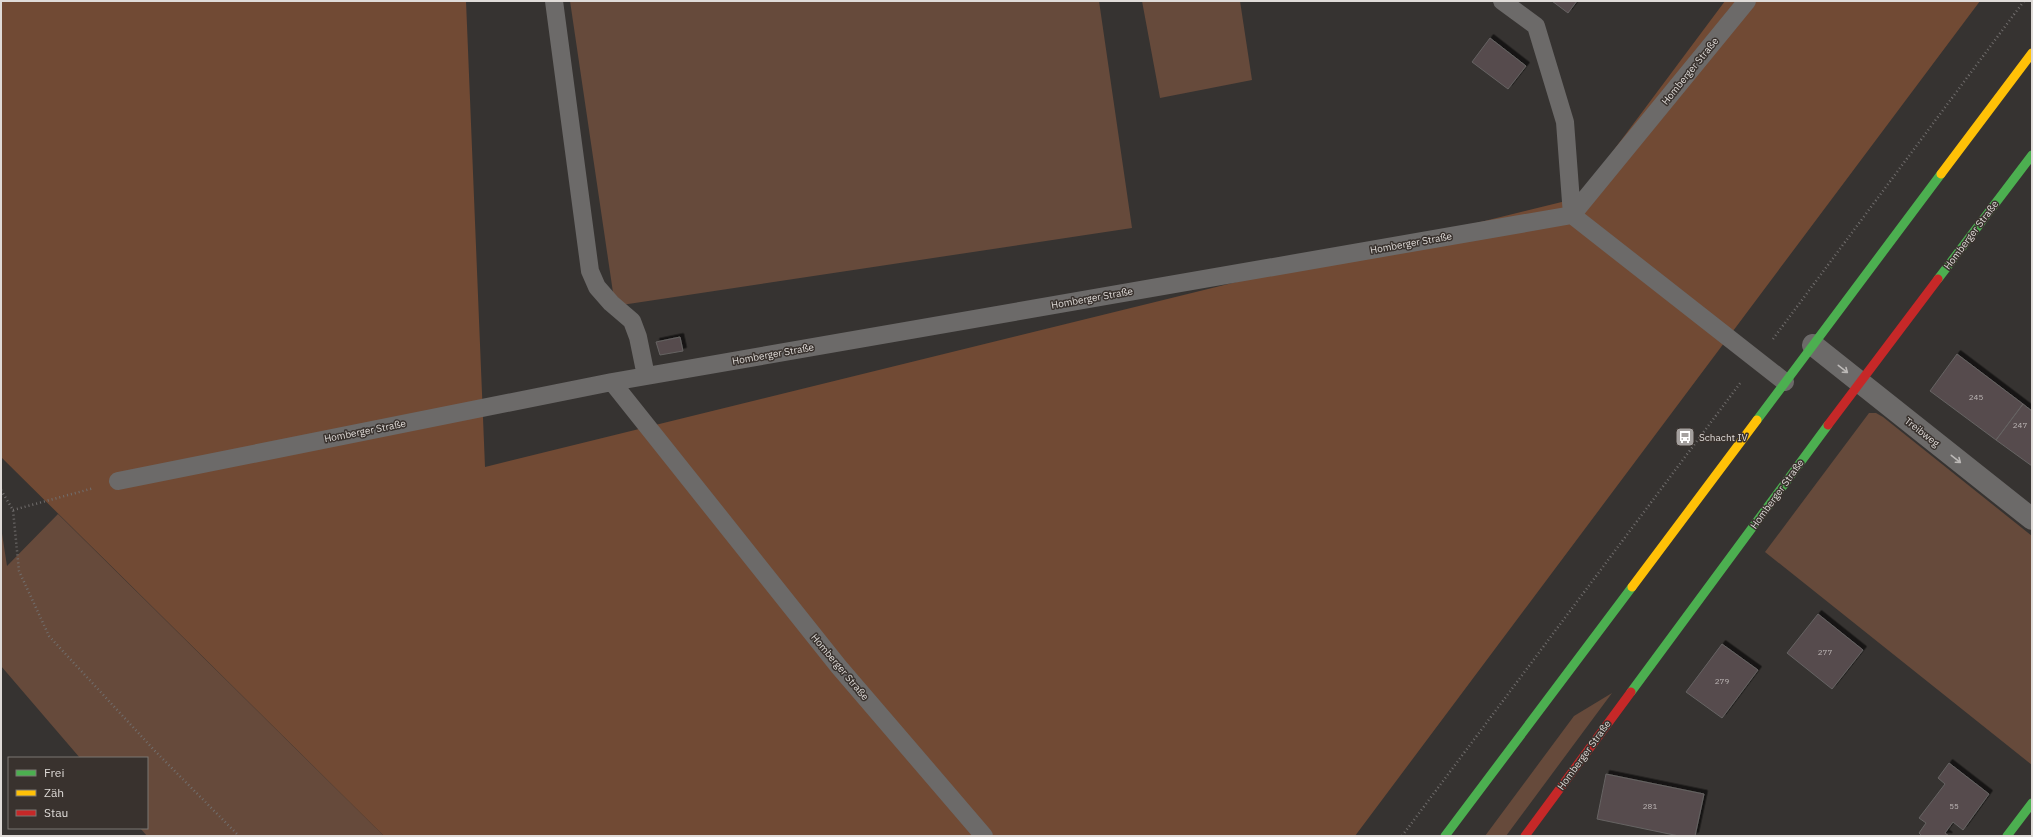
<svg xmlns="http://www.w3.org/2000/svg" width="2033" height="837" font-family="'IBM Plex Sans',sans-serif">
  <defs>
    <filter id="shadow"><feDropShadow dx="3.5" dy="-3.5" stdDeviation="0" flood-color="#0009"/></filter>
  </defs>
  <rect width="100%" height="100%" fill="#363331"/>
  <path fill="#664a3b" d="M570,1H1099L1132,228L615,306Z
    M1142,1H1240L1252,80L1160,98Z
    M1869,413H1876L1883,417L2032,536V765L1765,552Z
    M58,514L384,836H147L140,828H147V758H80L1,666V527L7,566Z
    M1612,693L1506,836H1485L1574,716Z"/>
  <path fill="#714a34" d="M1,1H466L485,467L1578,198L1725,1H1980L1355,836H384L1,457Z"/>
  <path fill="#564c4e" stroke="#666362" filter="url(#shadow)" d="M1552,1H1577L1568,13Z
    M1490,38L1526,66L1508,89L1472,62Z
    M680,337L683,351L660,355L656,342Z
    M1957,354L2023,404L1996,440L1930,391Z
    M2023,404L2032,411V466L1996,440Z
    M1818,614L1863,650L1832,689L1787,653Z
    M1722,644L1758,670L1722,718L1686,692Z
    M1949,763L1989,794L1963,830L1953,822L1945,833L1949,836H1922L1919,833L1926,823L1919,818L1945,784L1938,778Z
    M1606,774L1704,794L1695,836H1679L1597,819Z"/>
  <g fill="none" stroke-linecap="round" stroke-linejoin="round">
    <path stroke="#716e6d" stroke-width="2.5" stroke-dasharray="1 3" stroke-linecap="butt" d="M1773,339L2024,1
      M1,490L13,510L19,571L49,636L155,751L239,836
      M13,510L94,488
      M1402,836L1741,382"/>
    <path stroke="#6c6a69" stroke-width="18" d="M554,1L590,271L597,287L611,303L632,321L638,337L646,376
      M1502,1L1536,26L1565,122L1572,215L1747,1
      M612,382L839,667L984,836
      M118,481L612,382L1572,215L1785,382"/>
    <path stroke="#6c6a69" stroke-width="22" d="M1813,345L2032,519"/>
    <path stroke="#4caf50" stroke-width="9" d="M1938,279L2032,155
      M1757,420L1941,174
      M1631,692L1828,425
      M1445,836L1632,587
      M2007,836L2032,803"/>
    <path stroke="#ffc107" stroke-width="9" d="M1941,174L2032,53
      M1632,587L1757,420"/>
    <path stroke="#c62828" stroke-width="9" d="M1828,425L1938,279
      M1525,836L1631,692"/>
  </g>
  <defs><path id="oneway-shaft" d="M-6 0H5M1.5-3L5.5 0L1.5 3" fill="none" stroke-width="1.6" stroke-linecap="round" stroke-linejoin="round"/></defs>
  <g stroke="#bcb9b7">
    <use href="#oneway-shaft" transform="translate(1843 369) rotate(38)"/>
    <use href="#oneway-shaft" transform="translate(1956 459) rotate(38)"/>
  </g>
  <defs>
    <symbol id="bus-square" viewBox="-11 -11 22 22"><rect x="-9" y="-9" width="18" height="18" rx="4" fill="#a4a09e" stroke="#39322e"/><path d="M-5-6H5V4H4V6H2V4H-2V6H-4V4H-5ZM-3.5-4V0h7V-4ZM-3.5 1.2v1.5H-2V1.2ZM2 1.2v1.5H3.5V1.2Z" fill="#fff"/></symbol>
  </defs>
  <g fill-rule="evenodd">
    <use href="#bus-square" x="1674" y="426" width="22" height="22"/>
  </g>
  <g text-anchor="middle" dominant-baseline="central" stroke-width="3" stroke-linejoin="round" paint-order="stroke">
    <g font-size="8" fill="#bdb7b6">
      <text x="1976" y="397">245</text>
      <text x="2020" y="425">247</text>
      <text x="1825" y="652">277</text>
      <text x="1722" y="681">279</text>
      <text x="1650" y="806">281</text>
      <text x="1954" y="806">55</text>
    </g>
    <g font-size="10" fill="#dfdbd8" stroke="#39322e">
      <text transform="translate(1690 71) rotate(-51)">Homberger Straße</text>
      <text transform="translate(1971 235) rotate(-53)">Homberger Straße</text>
      <text transform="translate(1411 243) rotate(-10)">Homberger Straße</text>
      <text transform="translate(1092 298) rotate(-10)">Homberger Straße</text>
      <text transform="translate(773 354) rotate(-10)">Homberger Straße</text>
      <text transform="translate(365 431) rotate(-11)">Homberger Straße</text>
      <text transform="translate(1922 432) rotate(38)">Treibweg</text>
      <text transform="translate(1777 494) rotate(-54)">Homberger Straße</text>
      <text transform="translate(840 667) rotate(50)">Homberger Straße</text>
      <text transform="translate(1584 755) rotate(-54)">Homberger Straße</text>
    </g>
    <g font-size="10" fill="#dfdbd8" stroke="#39322e" text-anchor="start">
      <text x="1699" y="437">Schacht IV</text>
    </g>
  </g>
  <rect width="2033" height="837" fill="none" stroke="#dfdbd8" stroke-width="4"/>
  <rect x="8" y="757" width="140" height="72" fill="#39322e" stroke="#7b7672"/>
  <rect x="16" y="770" width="20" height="6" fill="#4caf50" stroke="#7b7672"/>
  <text x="44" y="777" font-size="12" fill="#dfdbd8">Frei</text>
  <rect x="16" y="790" width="20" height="6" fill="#ffc107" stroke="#7b7672"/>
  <text x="44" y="797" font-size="12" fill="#dfdbd8">Zäh</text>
  <rect x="16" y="810" width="20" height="6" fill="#c62828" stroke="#7b7672"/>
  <text x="44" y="817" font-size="12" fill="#dfdbd8">Stau</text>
</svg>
